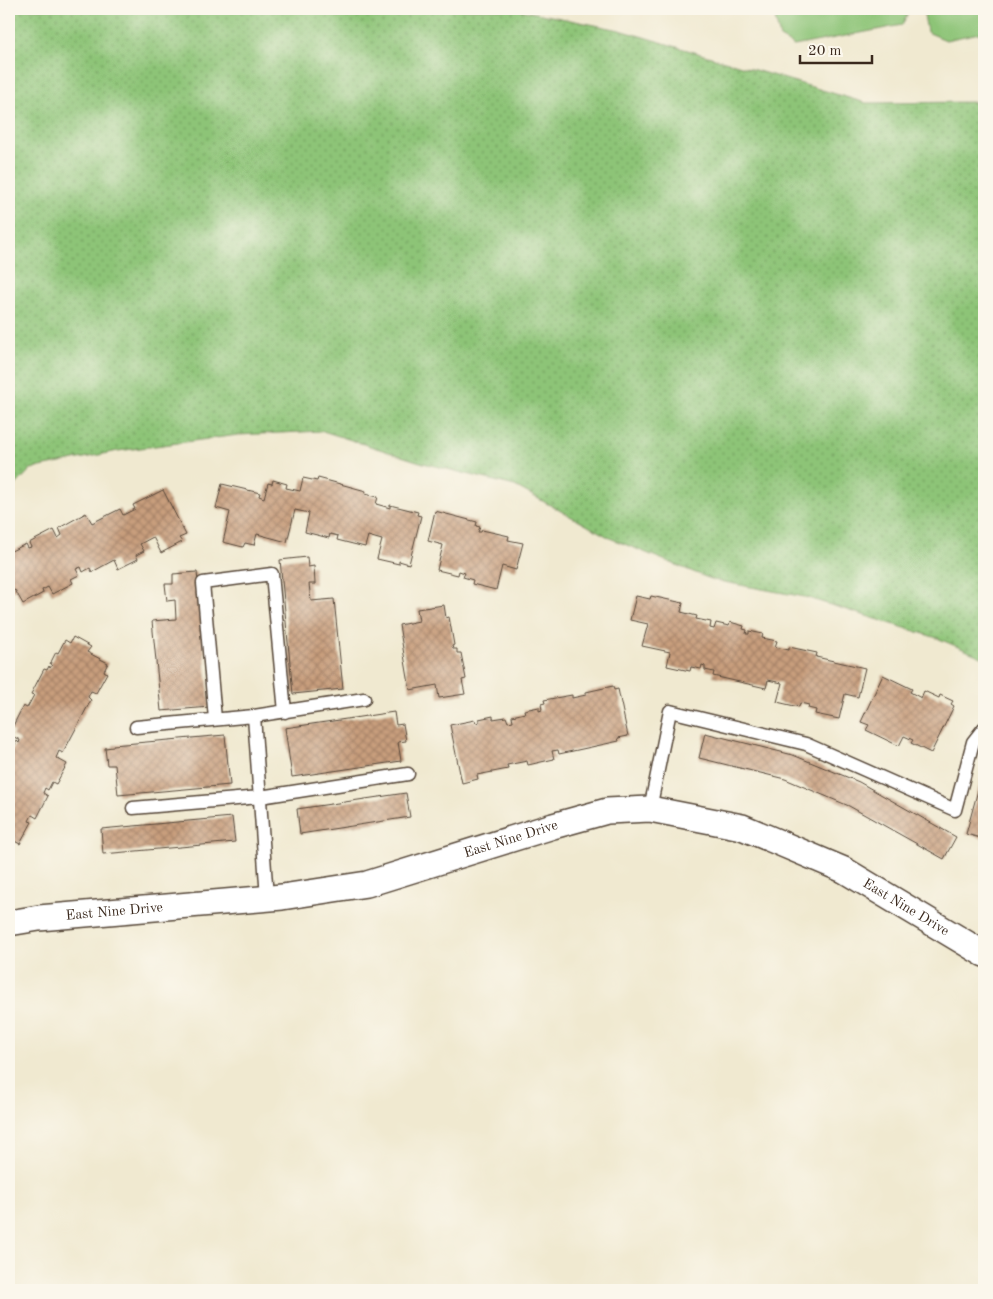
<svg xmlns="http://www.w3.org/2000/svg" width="993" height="1299" font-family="'Old Standard TT',serif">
  <defs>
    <pattern id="grass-dots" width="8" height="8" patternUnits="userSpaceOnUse" patternTransform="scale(1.25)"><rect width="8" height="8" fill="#8dc477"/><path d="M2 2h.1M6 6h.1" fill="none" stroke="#749f61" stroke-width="1.8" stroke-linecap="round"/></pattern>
    <pattern id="building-cross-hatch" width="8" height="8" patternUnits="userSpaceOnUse" patternTransform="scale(1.25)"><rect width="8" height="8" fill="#c89e7d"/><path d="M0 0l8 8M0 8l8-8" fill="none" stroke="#a48166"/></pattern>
  </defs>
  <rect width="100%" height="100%" fill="#fbf7ec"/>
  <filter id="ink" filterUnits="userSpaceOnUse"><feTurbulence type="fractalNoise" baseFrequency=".02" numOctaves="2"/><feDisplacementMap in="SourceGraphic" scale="10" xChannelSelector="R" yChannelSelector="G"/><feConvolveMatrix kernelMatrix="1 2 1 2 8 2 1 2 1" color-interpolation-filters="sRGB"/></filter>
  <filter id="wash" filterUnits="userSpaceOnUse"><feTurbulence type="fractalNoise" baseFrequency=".0096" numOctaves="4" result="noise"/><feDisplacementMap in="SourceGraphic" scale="20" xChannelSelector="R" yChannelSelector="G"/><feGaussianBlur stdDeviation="1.12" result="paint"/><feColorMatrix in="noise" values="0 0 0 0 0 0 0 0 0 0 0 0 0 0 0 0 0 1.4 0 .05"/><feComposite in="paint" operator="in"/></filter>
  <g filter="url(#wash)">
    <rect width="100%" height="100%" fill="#f0e9d0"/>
    <path fill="url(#grass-dots)" stroke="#64774a" d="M9,9H516L620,30L866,103L984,102V658L937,638L805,597L713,580L612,539L515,486L423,463L323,431L238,435L118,451L31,469L9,492Z"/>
    <path fill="#8dc477" stroke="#64774a" d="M773,9H909L910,10L902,25L794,46L780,38Z
      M923,9H984V32L946,40L927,32Z"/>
    <g id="blocks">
      <path fill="url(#building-cross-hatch)" d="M303,478L317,481L318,478L366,491L365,494L378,497L376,504L390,508V505L418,512L417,515L421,516L409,564L399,561V564L377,559L382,540L368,536L365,547L337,540L338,536L330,534L329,538L305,532L309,513L295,510L287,542L257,534L254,545L245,543L243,547L223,542L230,512L216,508L222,484L260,493L259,496L264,498L268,483L272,484L273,480L287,484L286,488L300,491Z
        M163,490L186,535L179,538L182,542L161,553L153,537L140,544L144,551L136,555L138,559L118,569L114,560L92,572L90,568L83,572L81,567L76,569L79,575L71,579L73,583L52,594L48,587L42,590L43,593L23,604L15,590L9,593V552L26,544L28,548L31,547L29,543L54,530L58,538L62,535L59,528L86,513L92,523L120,509L123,515L135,509L133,505Z
        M435,511L477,522L476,526L480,527L478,532H481L482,530L509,536L508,540L523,543L516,570L502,566L496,590L472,584L473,580L463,577L465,573L459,571L458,575L437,570L443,545L428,541Z
        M307,557L308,567L314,566L315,584H309L311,601L334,599L343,689L293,694L280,560Z
        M197,572L210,707L161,711L152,621L176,619L175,600L167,601L165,584H173V574Z
        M636,596L650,599L651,596L683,603L681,612L697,616L696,619L711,622L710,628L714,629L716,623L729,626L730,622L744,626L743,629L747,630L746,634H749V631L763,634L762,638L777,641L775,647L789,650V647L817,653L816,657L865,668L858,697L845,694L839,719L815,714L816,710L808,708L809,705L800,703L799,707L777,702L782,683L768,680L766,688L713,676L714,672L705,670V666L702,665L701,669L691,667L690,671L667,666L670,652L642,646L648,624L630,620Z
        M444,605L446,618L449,617L454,645L452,646L453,649H457V653H461L466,679L462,680L465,694L439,698L437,685L410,690L399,625L419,621L417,609Z
        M73,637L91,647L87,652L108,663L104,671L107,673L96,693L91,691L88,697L91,700L63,753L59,751L56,758L67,764L56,784L52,782L48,790L45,788L43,793L48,796L37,818L32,815L29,821L32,822L20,844L9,838V773L10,769H9V761L12,754L10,753L17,741L19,743L20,740L12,736L14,732L11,730L23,706L27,708L34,695L31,694L44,669L47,670L49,666L50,668L52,665L50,664L56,652L58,653L65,640L70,643Z
        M883,675L912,689L910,692L921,698L924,691L939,698L940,695L953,701L951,704L954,706L931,753L911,743L913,740L904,736L899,746L866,730L869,725L861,722Z
        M613,686L614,690L618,689L628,736L618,738L619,741L559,754L558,750L552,751L554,759L528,765L527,761L507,765L508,769L477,775L478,779L462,783L450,725L475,720L476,723L479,722V719L493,716V719L506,717L508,722L513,721L512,716L525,713L524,710L539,707V711L542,710L541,704L545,703L544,700L572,695V698L586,695V692Z
        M394,712L396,725L403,724L406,741L398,742L401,761L292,777L285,728Z
        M705,733L793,755L859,782L956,837L944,859L849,806L785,779L699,758Z
        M225,735L230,785L118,795L115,765H107L105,748L113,747V745Z
        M984,768V839L966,834Z
        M406,793L410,817L300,834L297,809Z
        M232,817L235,842L103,854L101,829Z"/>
    </g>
  </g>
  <g filter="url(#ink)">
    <use href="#blocks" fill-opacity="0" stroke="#564739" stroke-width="1"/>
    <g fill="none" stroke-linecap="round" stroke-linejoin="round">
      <defs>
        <path id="lane" d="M254,716L267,898
          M215,719L203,583L272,574L285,712
          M136,727L254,716L364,699
          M133,808L260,797L408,774
          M650,809L670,711L806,744L955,810L973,742L984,728"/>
        <g id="street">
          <path id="s1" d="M9,923L39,918L282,897L367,884L553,826L607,811L650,809L742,827L844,870L984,954"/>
        </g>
      </defs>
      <use href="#lane" stroke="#564739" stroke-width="15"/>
      <use href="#street" stroke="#564739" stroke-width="28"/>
      <use href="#lane" stroke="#fff" stroke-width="12"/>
      <use href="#street" stroke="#fff" stroke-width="25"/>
    </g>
  </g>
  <g text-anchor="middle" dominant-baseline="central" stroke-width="5" stroke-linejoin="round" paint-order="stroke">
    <g font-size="14" fill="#3b2a1e" stroke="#fbf7ec">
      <text stroke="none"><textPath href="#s1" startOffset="511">East Nine Drive</textPath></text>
      <text stroke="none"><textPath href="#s1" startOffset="931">East Nine Drive</textPath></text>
      <text stroke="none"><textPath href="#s1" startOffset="106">East Nine Drive</textPath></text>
    </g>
  </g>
  <rect width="993" height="1299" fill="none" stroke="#fbf7ec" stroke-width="30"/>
  <path d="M800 55v8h72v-8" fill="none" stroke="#3b2a1e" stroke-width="2.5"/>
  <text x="808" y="55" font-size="15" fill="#3b2a1e" stroke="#fbf7ec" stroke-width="4" paint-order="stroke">20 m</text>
</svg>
